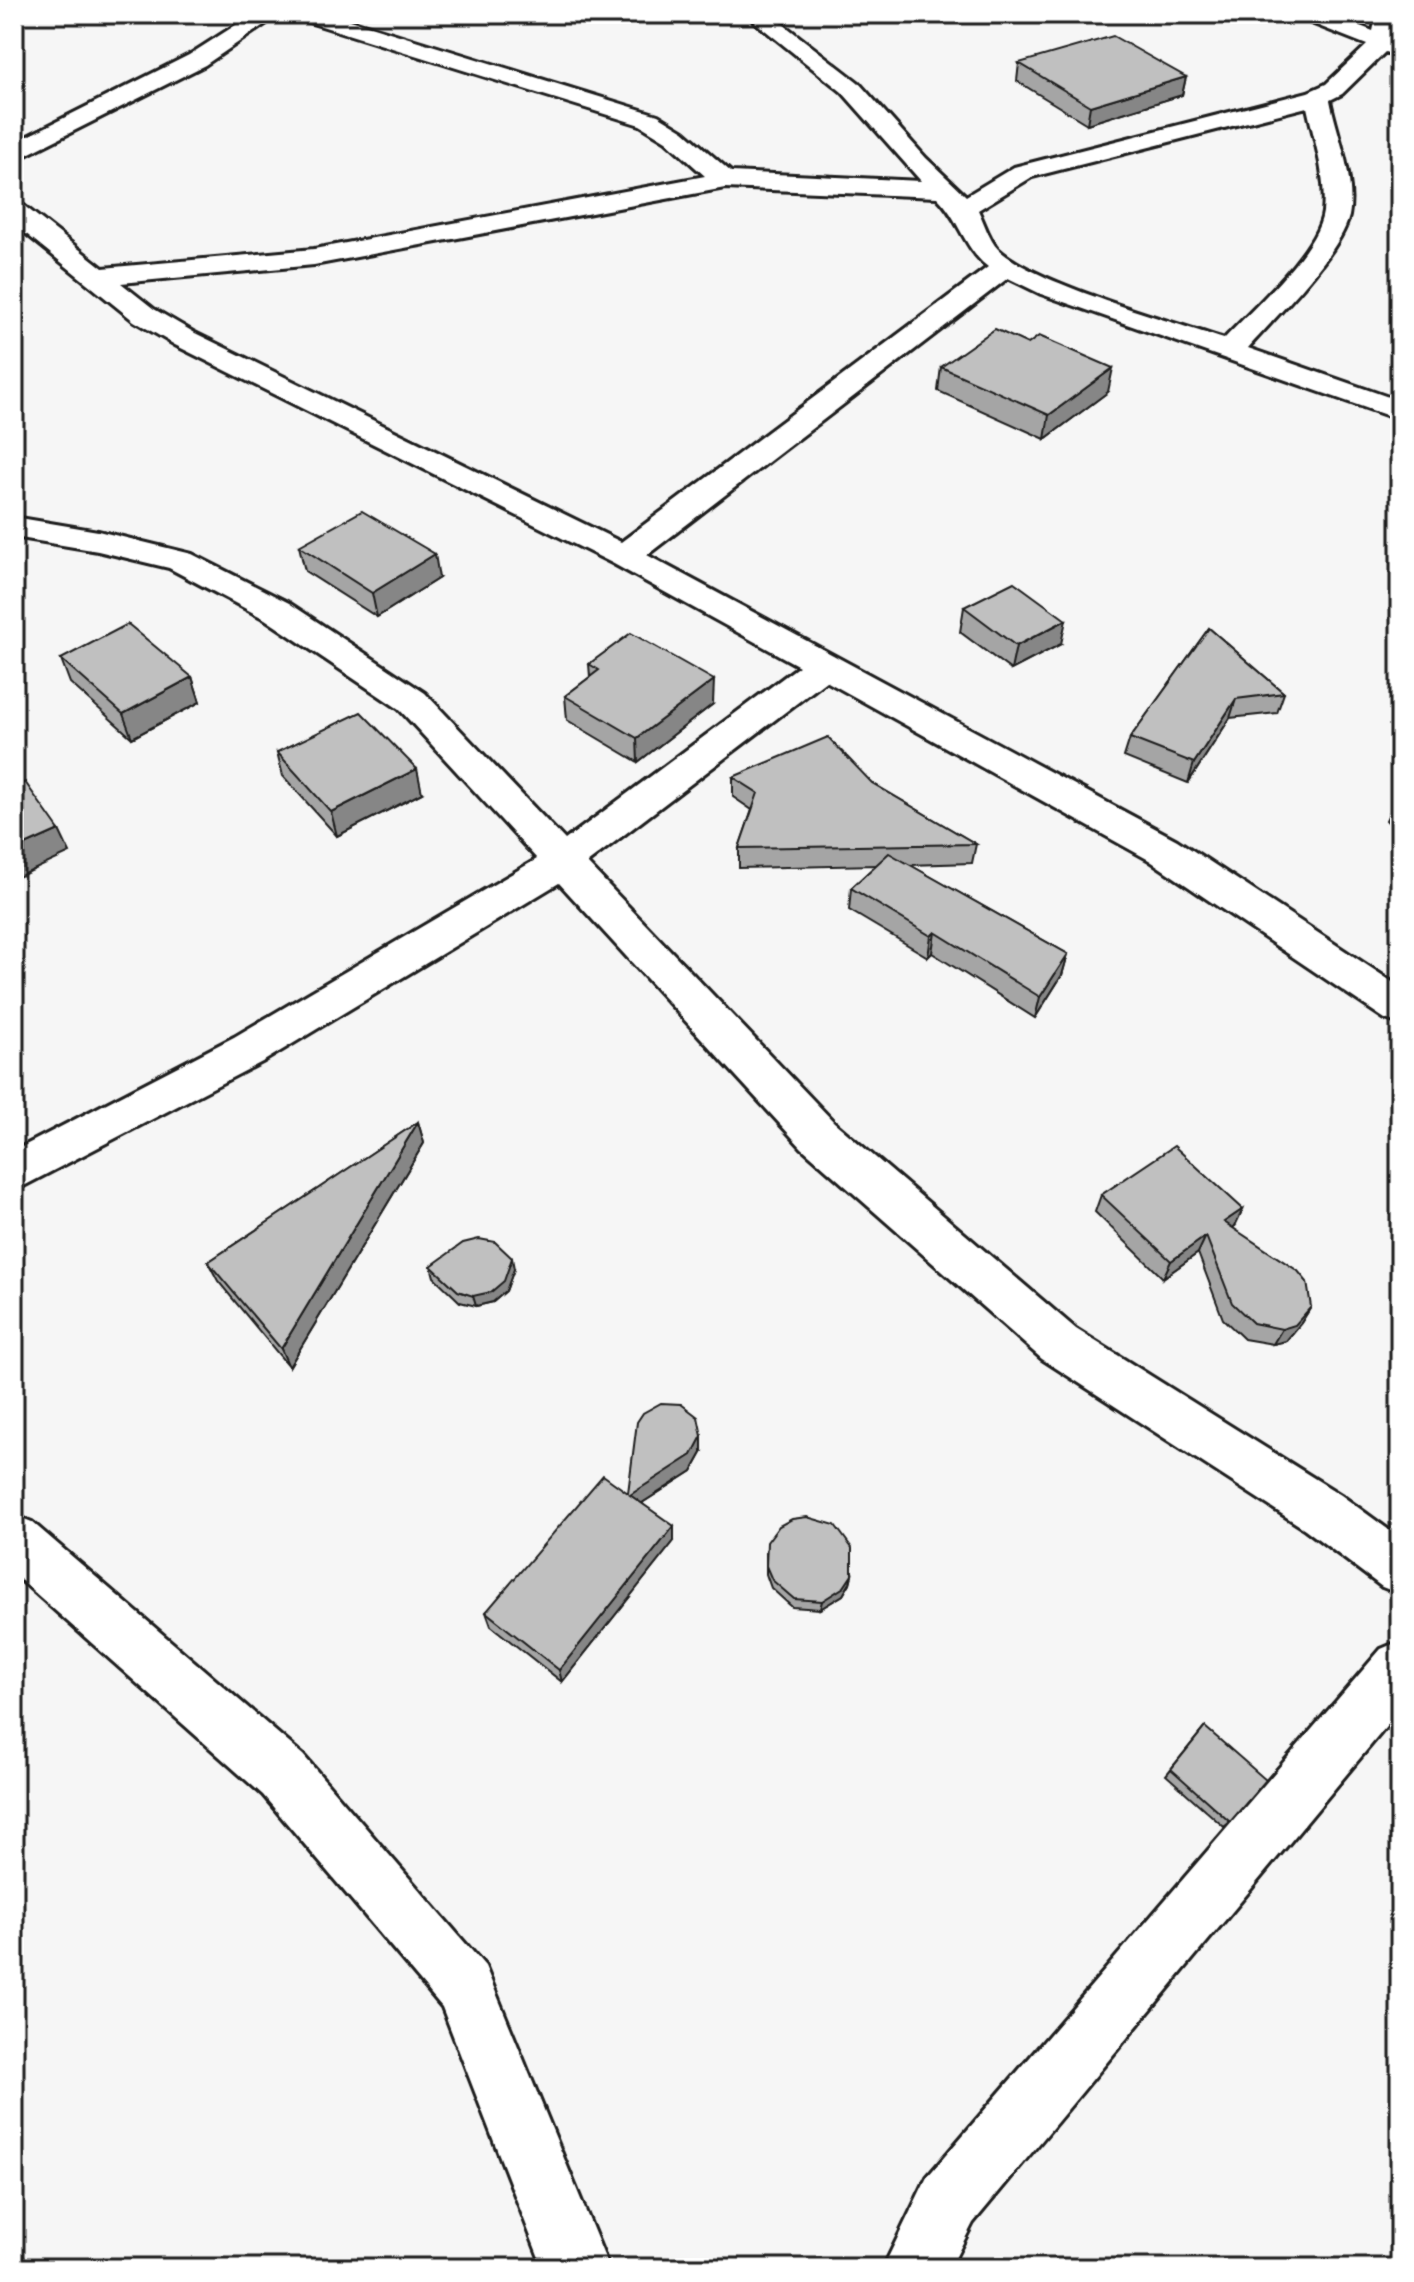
<svg xmlns="http://www.w3.org/2000/svg" width="1414" height="2282" font-family="'Balsamiq Sans',sans-serif">
  <rect width="100%" height="100%" fill="#f6f6f6"/>
  <filter id="ink" filterUnits="userSpaceOnUse"><feTurbulence type="fractalNoise" baseFrequency=".0125" numOctaves="2"/><feDisplacementMap in="SourceGraphic" scale="16" xChannelSelector="R" yChannelSelector="G"/><feConvolveMatrix kernelMatrix="1 2 1 2 8 2 1 2 1" color-interpolation-filters="sRGB"/></filter>
  <g filter="url(#ink)">
    <g fill="none" stroke-linecap="round" stroke-linejoin="round">
      <defs>
        <path id="minor" d="M253,14H280L205,65L14,161V143L189,55Z
          M296,14H331L658,115L684,131L731,172L921,181L842,92L745,14H770L858,82L926,158L966,196L1014,167L1308,92L1326,84L1367,45L1301,19L1298,14H1329L1373,31L1377,14H1399L1395,40L1400,42V57L1385,52L1342,94L1330,100C1337,135 1356,180 1349,216C1340,254 1275,317 1248,348L1400,401V420L1041,294L1008,278L647,555L1177,840L1400,987V1024L1385,1019L1149,860L826,681L587,863L834,1122L1076,1329L1341,1495L1400,1538V1594L1382,1587L1305,1529L1042,1359L802,1148L559,883L264,1061L14,1191V1151L234,1037L537,859L399,709L265,619L169,568L98,551L14,537V517L98,531L192,554L289,603L425,693L565,840L799,666L612,563L175,345L134,321L14,224V203L23,205L103,268L314,249L705,176L666,141L640,125L299,19ZM1307,107C1314,140 1327,177 1323,212C1318,251 1251,310 1224,339C1171,321 1035,284 998,249C989,240 984,222 978,210L1032,177ZM725,188L937,197C959,218 964,249 988,267L621,542L195,333L154,309L121,283L314,265Z
          M14,1515L32,1522L303,1755L485,1966L609,2268H543L442,2007L263,1795L14,1574Z
          M1400,1641V1710L973,2223L950,2268H883L927,2177L1381,1649Z"/>
      </defs>
      <use href="#minor" stroke="#1c1c1c" stroke-width="6"/>
      <use href="#minor" fill="#fff" fill-rule="evenodd"/>
    </g>
    <path fill="#a5a5a5" stroke="#1c1c1c" stroke-width="2" d="M1019,63L1186,77L1182,95L1087,124L1017,81Z
      M941,367L1108,392L1045,439L938,391Z
      M299,546L439,578L377,617L305,571Z
      M964,607L1061,644L1011,670L960,632Z
      M1209,628L1284,693L1277,713L1230,718L1188,783L1124,757L1130,738Z
      M61,659L192,677L200,702L132,738L70,683Z
      M589,664L713,704L638,762L567,720L565,696L590,677Z
      M277,752L422,793L337,836L283,776Z
      M733,777L872,783L976,844L972,863L910,865L1068,954L1062,975L1035,1018L932,953L928,957L849,910L851,888L876,865L739,868V848L752,810L733,797Z
      M1400,793V835L1386,820L1396,798Z
      M418,1122L424,1143L289,1367L218,1281L208,1262Z
      M1101,1195L1235,1226L1232,1228L1311,1307L1301,1323L1286,1341L1273,1344L1244,1339L1223,1319L1198,1253L1163,1278L1095,1212Z
      M431,1266L514,1269L506,1291L493,1302L476,1306L460,1302L434,1277Z
      M702,1453L692,1471L642,1503L674,1541L562,1682L491,1626L486,1612L628,1493Z
      M766,1550L852,1575L850,1583L843,1595L820,1609L792,1607L771,1588L766,1574Z
      M1205,1727L1230,1822L1224,1827L1166,1775Z"/>
    <path fill="#868686" stroke="#1c1c1c" stroke-width="2" d="M1186,77L1182,95L1087,124L1090,106Z
      M1113,368L1108,392L1045,439L1049,415Z
      M435,554L439,578L377,617L372,593Z
      M1066,620L1061,644L1011,670L1016,646Z
      M192,677L200,702L132,738L123,714Z
      M714,680L713,704L638,762L637,738Z
      M1236,699L1230,718L1188,783L1194,763Z
      M417,769L422,793L337,836L331,812Z
      M59,830L70,853L14,879V850Z
      M935,932L932,953L928,957L931,936Z
      M1068,954L1062,975L1035,1018L1040,997Z
      M418,1122L424,1143L289,1367L281,1349Z
      M1243,1209L1235,1226L1216,1239L1224,1222Z
      M1206,1236L1198,1253L1163,1278L1171,1261Z
      M512,1258L514,1269L506,1291L493,1302L476,1306L473,1296Z
      M1311,1307L1301,1323L1286,1341L1273,1344L1282,1329Z
      M702,1436V1453L692,1471L631,1510L630,1495Z
      M674,1526V1541L562,1682L559,1670Z
      M852,1575L850,1583L843,1595L820,1609L822,1601Z"/>
    <path fill="#c0c0c0" stroke="#1c1c1c" stroke-width="2" d="M1113,36L1186,77L1090,106L1019,63Z
      M995,329L1028,344L1039,336L1113,368L1049,415L941,367Z
      M362,511L435,554L372,593L299,546Z
      M1014,582L1066,620L1016,646L964,607Z
      M128,624L192,677L123,714L61,659Z
      M1209,628L1284,693L1236,699L1194,763L1130,738Z
      M631,633L714,680L637,738L565,696L599,670L589,664Z
      M361,712L417,769L331,812L277,752Z
      M828,737L872,783L976,844L739,848L758,793L733,777Z
      M25,782L59,830L14,850V787Z
      M889,853L1068,954L1040,997L935,932L931,936L851,888Z
      M418,1122L281,1349L208,1262Z
      M1174,1146L1243,1209L1224,1222L1298,1271L1307,1282L1311,1307L1295,1325L1282,1329L1253,1323L1232,1303L1206,1236L1171,1261L1101,1195Z
      M479,1239L495,1242L512,1258L504,1281L491,1292L473,1296L458,1291L431,1266L463,1243Z
      M661,1403L681,1404L698,1417L702,1436L692,1455L630,1495L674,1526L559,1670L486,1612L603,1475L628,1493L637,1422L643,1413Z
      M807,1517L835,1525L852,1548V1575L844,1587L822,1601L794,1599L772,1580L766,1566L767,1542L779,1526L792,1519Z
      M1205,1727L1266,1780L1230,1822L1171,1769Z"/>
  </g>
  <rect width="1414" height="2282" fill="none" stroke="#fff" stroke-width="48"/>
  <rect x="24" y="24" width="1366" height="2234" fill="none" stroke="#1c1c1c" stroke-width="3" filter="url(#ink)"/>
</svg>
